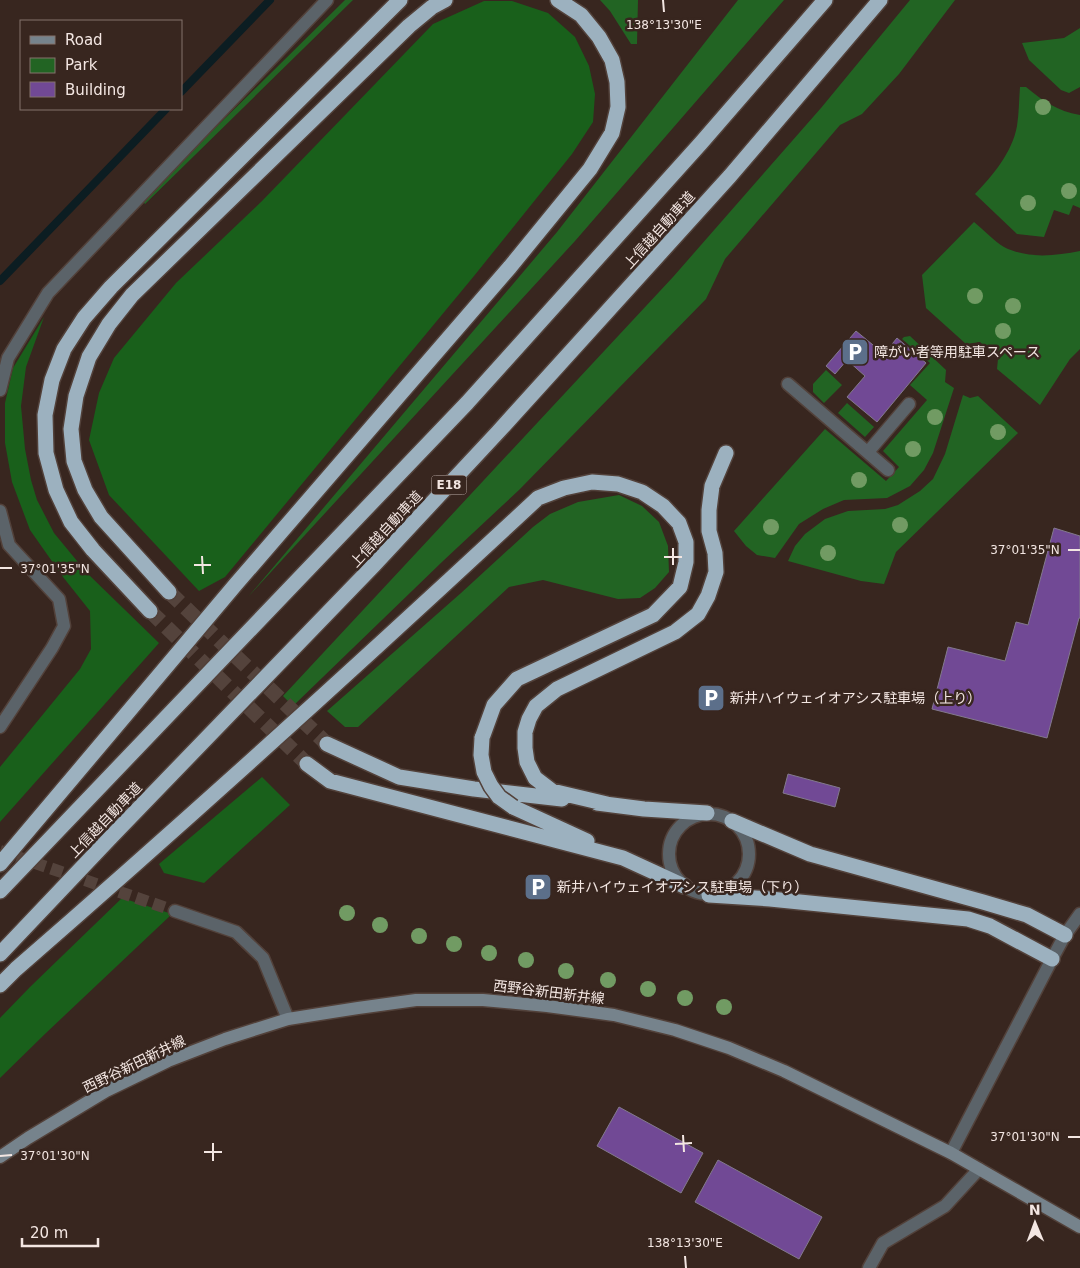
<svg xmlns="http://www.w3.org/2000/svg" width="1080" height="1268" font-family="'DejaVu Sans','Noto Sans JP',sans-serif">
  <rect width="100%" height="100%" fill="#38261f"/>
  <path fill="#226423" d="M345,0H353L145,204L142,200Z
    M600,0H638L637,44H631L610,11Z
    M738,0H784L575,241L248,597L557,232Z
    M910,0H955L899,74L862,114L840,125L725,259L706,299L519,490L443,561L293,706L283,696L673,277L821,108Z
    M1080,28V87L1069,93L1061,90L1029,60L1022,43L1064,38Z
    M1020,87H1026C1043,101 1057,111 1080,115V208L1073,205L1069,215L1054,210L1044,237L1017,234L975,194C993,175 1012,153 1017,126C1019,113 1019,100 1020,87Z
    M974,222C983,229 995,242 1004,247C1027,259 1055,256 1080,251V349L1070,359L1040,405L997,369L998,359L980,342L966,344L926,308L922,275Z
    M910,336L946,370L945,382L954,388L933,453L924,470L910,486L887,498L844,500L823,509L799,524L775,558L757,555L746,546L734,531L825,429L886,481L899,467L883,451L927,400L910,385L930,363L902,339L904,337Z
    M826,370L842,385L824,403L813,392V384Z
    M963,395L970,398L978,396L1018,433L896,552L884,584L861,581L788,561L795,546L805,534L825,519L848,511L885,509L898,505L920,491L933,479L945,454Z
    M847,403L874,427L865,437L838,413Z
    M619,495L642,506L659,522L668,546L669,572L655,588L640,598L618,599L543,580L509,587L358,727H345L327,711L461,593L533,527L550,514L578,502Z"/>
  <path fill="#19601b" d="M484,1H512L548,13L575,37L589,66L595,94L593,122L572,154L474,276L225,577L199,591L109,495L89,440L99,393L114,358L176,283L262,201L433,24Z
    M44,317L26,367L21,406L25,449L31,480L37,500L54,533L87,573L159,643L0,822V767L80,669L91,649L90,611L63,577L30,530L12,482L5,443V403L13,368Z
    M262,777L290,805L204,883L164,873L159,864Z
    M122,898L172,914L46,1033L0,1078V1018L30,987Z"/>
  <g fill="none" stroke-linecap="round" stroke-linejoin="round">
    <path stroke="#0c1d22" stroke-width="8" d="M181,92L270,0
      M0,281L166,109"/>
  </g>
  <path fill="#714995" stroke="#837a8d" d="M856,331L884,354L897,338L926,363L877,422L847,397L865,376L847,360L835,374L826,366Z
    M1054,528L1080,536V618H1079L1047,738L932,709L948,647L1005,661L1016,622L1028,625Z
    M788,774L840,788L835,807L783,793Z
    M619,1107L703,1153L681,1193L597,1146Z
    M718,1160L822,1217L799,1259L695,1202Z"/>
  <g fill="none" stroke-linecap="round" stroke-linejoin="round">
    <path stroke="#54433c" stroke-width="12" stroke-dasharray="12 6" stroke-linecap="butt" d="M0,851L175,911"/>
    <path stroke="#54433c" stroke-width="15" stroke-dasharray="15 8" stroke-linecap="butt" d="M169,592L327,744
      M150,611L307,764"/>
    <defs>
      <path id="service" d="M788,384L888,470
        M868,452L909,404
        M669 854a40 40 0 1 1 80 0a40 40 0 1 1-80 0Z"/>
      <path id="minor" d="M0,390L8,358L48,293L327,0
        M0,511L9,545L59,599L64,626L52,648L0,727
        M951,1153L1052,959L1065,935L1080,914
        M869,1268L883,1243L945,1206L979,1169"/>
      <path id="tertiary" d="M175,911L236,932L263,958L288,1019"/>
      <path id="secondary" d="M0,1157L28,1138L106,1091L168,1061L225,1039L288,1019L358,1008L416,1000H483L547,1006L614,1015L675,1030L729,1048L784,1071L951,1153L1080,1227"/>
      <path id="motorway" d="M169,592L101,517L85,490L74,461L71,429L76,396L89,357L109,324L132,295L409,26L432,7L445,0
        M150,611L93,550L71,522L56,490L46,453L45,415L52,380L64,349L84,318L111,287L400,0
        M327,744L399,777L474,789L562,799
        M307,764L330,781L623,858L684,886
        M597,803L644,809L707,813
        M607,804L552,791L535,778L527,762L525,748V732L529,719L536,706L557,689L675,632L698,614L708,596L716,572L715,553L709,531V510L712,486L726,453
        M513,807L587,841
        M732,821L810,854L983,902L1027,915L1065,935
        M0,864L236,584L510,267L590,169L612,133L618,107L617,82L612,60L599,37L581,15L558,0
        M0,891L467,403L701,143L825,0
        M709,895L770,899L968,919L990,926L1052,959
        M0,954L111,837L374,565L498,432L730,176L880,0
        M0,985L16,969C193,815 366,658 538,498L564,488L592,482L618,484L642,492L663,506L679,523L686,542V562L680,587L653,615L517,679L494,705L482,738"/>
    </defs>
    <use href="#service" stroke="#52413a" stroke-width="15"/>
    <use href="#minor" stroke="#52413a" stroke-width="15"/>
    <use href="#tertiary" stroke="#52413a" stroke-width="15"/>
    <use href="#secondary" stroke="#52413a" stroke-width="15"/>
    <use href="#motorway" stroke="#52413a" stroke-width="18"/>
    <use href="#service" stroke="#5b6369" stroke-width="12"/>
    <use href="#minor" stroke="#5b6369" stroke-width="12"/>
    <use href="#tertiary" stroke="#5b6369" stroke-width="12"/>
    <use href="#secondary" stroke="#76838c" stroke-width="12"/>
    <use href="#motorway" stroke="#9cb1bf" stroke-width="15"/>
    <defs>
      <path id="motorway-bridge" d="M482,738L481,755L484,772L491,786L499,797L513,807"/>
    </defs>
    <use href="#motorway-bridge" stroke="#52413a" stroke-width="18" stroke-linecap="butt"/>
    <use href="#motorway-bridge" stroke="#9cb1bf" stroke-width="15"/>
  </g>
  <g fill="#719b63">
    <circle cx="1043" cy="107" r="8"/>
    <circle cx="1069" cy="191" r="8"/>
    <circle cx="1028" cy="203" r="8"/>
    <circle cx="975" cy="296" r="8"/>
    <circle cx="1013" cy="306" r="8"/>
    <circle cx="1003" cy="331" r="8"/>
    <circle cx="935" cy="417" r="8"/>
    <circle cx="998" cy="432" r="8"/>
    <circle cx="913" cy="449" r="8"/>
    <circle cx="859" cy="480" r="8"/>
    <circle cx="900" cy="525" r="8"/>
    <circle cx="771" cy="527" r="8"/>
    <circle cx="828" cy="553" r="8"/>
    <circle cx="347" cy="913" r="8"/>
    <circle cx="380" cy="925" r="8"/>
    <circle cx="419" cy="936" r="8"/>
    <circle cx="454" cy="944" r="8"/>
    <circle cx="489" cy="953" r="8"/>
    <circle cx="526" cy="960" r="8"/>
    <circle cx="566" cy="971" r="8"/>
    <circle cx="608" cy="980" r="8"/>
    <circle cx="648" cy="989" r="8"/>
    <circle cx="685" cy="998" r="8"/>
    <circle cx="724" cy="1007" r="8"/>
  </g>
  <path fill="none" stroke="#f3e6e2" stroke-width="2" d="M663,0L664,12M673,548V565M1068,550H1080M202,556L203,574M664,557H682M194,565H211M0,568H12M683,1135L684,1152M1068,1137H1080M213,1143V1161M675,1144L692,1143M204,1152H222M0,1156L12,1155M685,1256L686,1268"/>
  <defs>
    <symbol id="parking-square" viewBox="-11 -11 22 22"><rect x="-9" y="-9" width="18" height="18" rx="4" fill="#5c6f8a" stroke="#38261f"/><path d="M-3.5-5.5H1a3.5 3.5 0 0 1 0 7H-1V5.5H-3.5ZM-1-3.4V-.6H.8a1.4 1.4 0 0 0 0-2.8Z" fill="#fff"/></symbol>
  </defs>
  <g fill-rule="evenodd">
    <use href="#parking-square" x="839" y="336" width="32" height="32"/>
    <use href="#parking-square" x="695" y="682" width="32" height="32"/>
    <use href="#parking-square" x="522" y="871" width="32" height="32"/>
  </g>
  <g text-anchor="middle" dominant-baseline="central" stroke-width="5" stroke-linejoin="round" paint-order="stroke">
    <rect fill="#38261f" stroke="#bbaca8" stroke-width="1" x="431.5" y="475.5" width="35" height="19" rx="4"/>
    <g font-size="12" font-weight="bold" fill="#f3e6e2">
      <text x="449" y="485">E18</text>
    </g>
    <g font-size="14" fill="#f3e6e2" stroke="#38261f">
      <text transform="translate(659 230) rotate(-48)">上信越自動車道</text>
      <text transform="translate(386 529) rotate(-47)">上信越自動車道</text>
      <text transform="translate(105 820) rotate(-46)">上信越自動車道</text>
      <text transform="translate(549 992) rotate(7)">西野谷新田新井線</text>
      <text transform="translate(134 1064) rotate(-26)">西野谷新田新井線</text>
    </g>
    <g font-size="14" fill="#f3e6e2" stroke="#38261f" text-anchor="start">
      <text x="874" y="352">障がい者等用駐車スペース</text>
      <text x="730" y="698">新井ハイウェイオアシス駐車場（上り）</text>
      <text x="557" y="887">新井ハイウェイオアシス駐車場（下り）</text>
    </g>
  </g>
  <g font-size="12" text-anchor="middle" fill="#f3e6e2" stroke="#38261f" stroke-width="5" stroke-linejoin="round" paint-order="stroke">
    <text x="664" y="29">138°13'30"E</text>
    <text x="1025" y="554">37°01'35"N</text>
    <text x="55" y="573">37°01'35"N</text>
    <text x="1025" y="1141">37°01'30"N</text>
    <text x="55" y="1160">37°01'30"N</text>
    <text x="685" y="1247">138°13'30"E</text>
  </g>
  <rect x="20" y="20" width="162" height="90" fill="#38261f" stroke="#83736d"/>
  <rect x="30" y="36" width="25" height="8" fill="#76838c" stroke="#83736d"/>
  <text x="65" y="45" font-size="15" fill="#f3e6e2">Road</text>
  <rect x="30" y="58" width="25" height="15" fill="#226423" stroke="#83736d"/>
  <text x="65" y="70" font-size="15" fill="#f3e6e2">Park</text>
  <rect x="30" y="82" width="25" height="15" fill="#714995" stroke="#83736d"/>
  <text x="65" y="95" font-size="15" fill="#f3e6e2">Building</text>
  <g transform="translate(1035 1223) rotate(359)" stroke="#38261f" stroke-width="4" paint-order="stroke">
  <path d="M0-4L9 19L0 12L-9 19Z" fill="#f3e6e2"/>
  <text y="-8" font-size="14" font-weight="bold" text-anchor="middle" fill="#f3e6e2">N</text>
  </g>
  <path d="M22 1238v8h76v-8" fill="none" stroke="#f3e6e2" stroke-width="2.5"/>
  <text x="30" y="1238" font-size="15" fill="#f3e6e2" stroke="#38261f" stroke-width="4" paint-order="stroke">20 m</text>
</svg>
